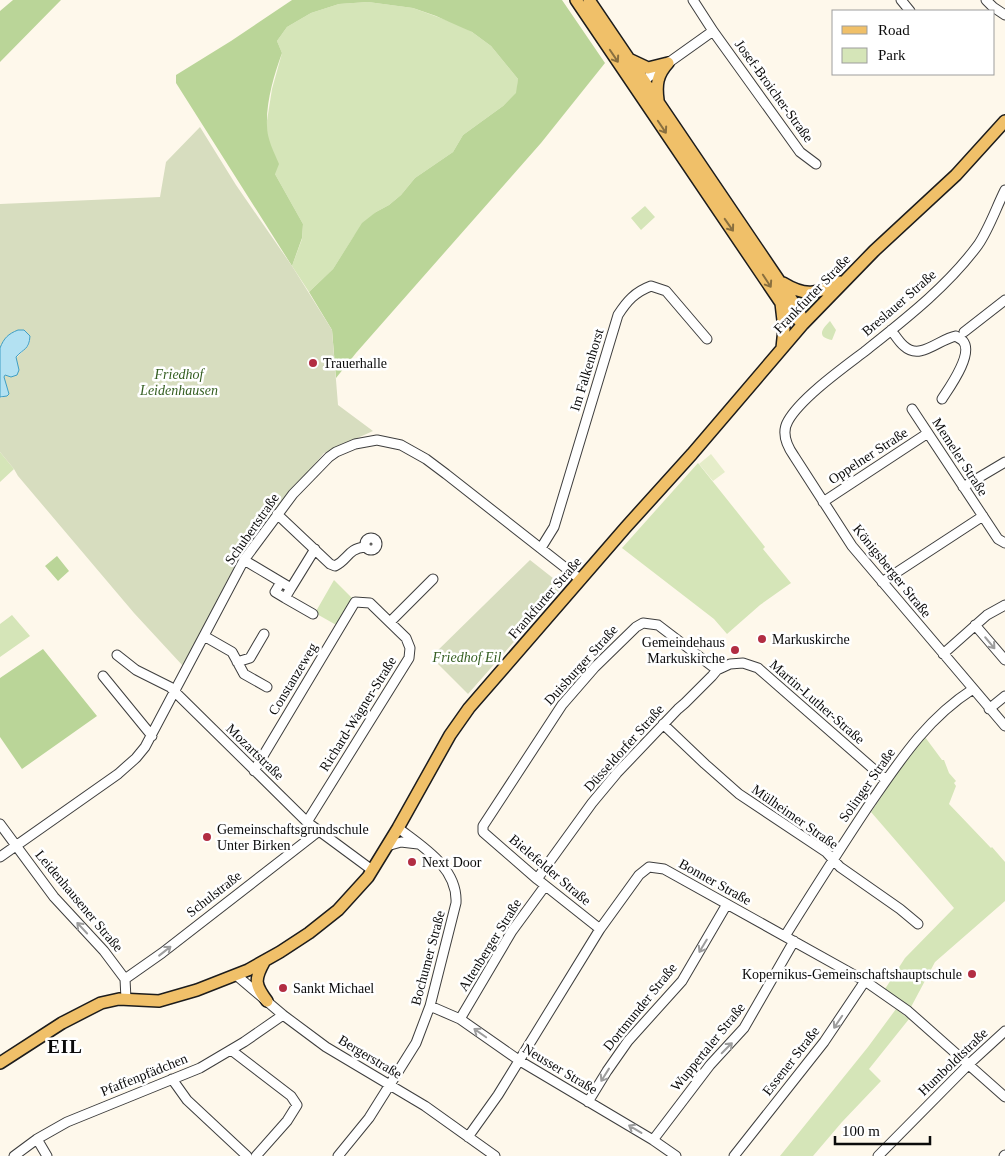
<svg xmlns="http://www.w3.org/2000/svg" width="1005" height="1156" font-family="Georgia,serif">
  <rect width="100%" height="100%" fill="#fef8eb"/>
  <path fill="#d5e5b8" d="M368,2L413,8L457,24L472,32L491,46L518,79L517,93L503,106L463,135L453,152L415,178L401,195L389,205L376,212L354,236L333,269L309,292L292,266L302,239L303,224L275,174L266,127L272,89L282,53L277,41L287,27L311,13L339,4Z
    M645,206L655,217L641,230L631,218Z
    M793,292L824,293L804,315Z
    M830,321L836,330L832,340C817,337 821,330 830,321Z
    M0,452L14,469L0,482Z
    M698,463L765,547L763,549L791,583L760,605L727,634L714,619L622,548Z
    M334,580L353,599L338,626L315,613Z
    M12,615L30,636L0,657V624Z
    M925,737L942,760H944L949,773L956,781L954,783L956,786L949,804L991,848L992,847L1005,862V901L935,962L911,1007L885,989L905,958L954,908L871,812L899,770Z
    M896,1009L909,1019L869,1069L881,1081L842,1122L813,1156H780L868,1047Z"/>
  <path fill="#bad598" d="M13,0H61L0,62V11Z
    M292,0H562L605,63L541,143L356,353L336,378L332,330L309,292L333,269L362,223L376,212L389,205L401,195L415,178L453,152L463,135L503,106L516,93L518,79L491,46L472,32L436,16L413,8L368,2L339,4L311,13L287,27L277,41L282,53C274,75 266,102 267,126C267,139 274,152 279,164L275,174L303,224L302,238L292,266L176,83V75L231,41Z
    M57,556L69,571L58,581L45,566Z
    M43,649L97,716L22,769L0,737V678Z"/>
  <path fill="#d7ddbf" d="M200,127L236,185L292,266L332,330L338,405L373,431L324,453L245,546L183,666L134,613L18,476L14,469L0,452V397L2,398L8,389L4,382L3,377L19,370L15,359L29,345L30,336L25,332L0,348V204L160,197L166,162Z
    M530,560L563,586L468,694L431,657Z"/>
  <path fill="#e5edc9" d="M711,454L725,472L713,481L699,464Z"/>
  <path fill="#b3e1f2" stroke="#3f9ec4" d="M18,330H24L30,336C29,350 24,348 16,357L19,370L17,375L11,377L5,375L4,377L9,394L7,396L0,397V348C4,338 8,334 18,330Z"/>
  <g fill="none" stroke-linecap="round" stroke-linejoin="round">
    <defs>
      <path id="minor" d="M693,0L713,31L800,152L816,164
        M901,0L910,11
        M986,0L993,7L1005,15
        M640,83L713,31
        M1005,190C996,208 989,229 978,245C947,287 904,320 864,352C843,368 801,398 788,421C781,433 787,446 794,456L852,546L1005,726
        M891,330C895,335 899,342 904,346C920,361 939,339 956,336C958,338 961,339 963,341C974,354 949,388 942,399
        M964,332L1005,300
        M912,409L998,539L1005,543
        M963,487L1005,462
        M823,502L928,433
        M277,514L330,564L335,566C349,559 347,549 365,547
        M365 544a6 6 0 1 1 12 0a6 6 0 1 1-12 0Z
        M541,548L554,527L618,315C627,301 635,292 651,286L666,291L707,339
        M244,560L291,588L285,598L313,614
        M281,582L275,592L285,598
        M882,582L983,516
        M291,588L315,549
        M390,622L433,579
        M975,625L1005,660
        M204,636L232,652L244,674L267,687
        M943,654L987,615L1005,605
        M117,655L136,670L170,687L307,822L372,870
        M237,662L250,658L264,634
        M103,676L152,736
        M989,709L1005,696
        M663,724L705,764L739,794L826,852L840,867L900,909L918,924
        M254,771L355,602L370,603L406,638L410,648L409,658L307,822
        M0,824L54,897L104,951L125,979L126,999
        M387,846L401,842L418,844
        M0,857L118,774L136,758L145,747L244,560L293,494L329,457L336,452L355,444L377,440L401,445L426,459L446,474L581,580
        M537,879L592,803L617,773L678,709L685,703L712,676L717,670L730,664L743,663L758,668L886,780
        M600,929L537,879L483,832V826L562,705L595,667L636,627L643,623L658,625L717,670
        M785,936C812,893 839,850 867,808C899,762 925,720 973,689
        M236,975L283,1015L326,1047L425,1106L495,1156
        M125,979L162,953L319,831
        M430,1006L460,1019L520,1061L653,1140L676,1156
        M460,1019L512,931L545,886
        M231,1050L291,1096L297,1105L287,1121L256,1156
        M172,1079L187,1100L247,1156
        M588,1102L607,1071L628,1041L682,981L727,904
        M468,1137L498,1095L600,929L639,875L649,867L664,869L865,981L908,1011L1005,1097
        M37,1139L47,1156
        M653,1140L710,1065L744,1028L794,941
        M14,1156L37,1139L67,1122L200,1068L244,1042L283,1015
        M338,1156L369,1118L416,1043L430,1006L456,903C458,868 423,847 398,828
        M734,1156L824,1042L865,981
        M878,1156L969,1064L1005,1031
        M1004,1156L1005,1155"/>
      <path id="major" d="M576,0L781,303L803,324
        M589,0L780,282L799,311L803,324
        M631,60L648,68L668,63
        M658,100C656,85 657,75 668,63
        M783,283C806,297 816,294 840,282
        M781,303L784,329L782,348
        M264,962C254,980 255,985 267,1001
        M0,1063L62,1023L101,1003L119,999L159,1001L197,990L248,970L280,952L309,933L338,910L368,877L398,828L450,735L469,708L626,527L692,454L803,324L874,251L956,175L1005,121"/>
    </defs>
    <use href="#minor" stroke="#3e3e3e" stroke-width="11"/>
    <use href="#major" stroke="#1c1c1c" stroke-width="14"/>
    <use href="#minor" stroke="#fff" stroke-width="9"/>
    <use href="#major" stroke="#f0c069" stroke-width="11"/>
  </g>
  <defs><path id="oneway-shaft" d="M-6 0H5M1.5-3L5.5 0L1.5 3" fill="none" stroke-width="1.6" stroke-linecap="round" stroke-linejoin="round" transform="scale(1.25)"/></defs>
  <g stroke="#896f3f">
    <use href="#oneway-shaft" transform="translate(614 56) rotate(56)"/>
    <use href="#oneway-shaft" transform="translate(662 127) rotate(56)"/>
    <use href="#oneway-shaft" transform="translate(729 225) rotate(55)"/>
    <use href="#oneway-shaft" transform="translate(767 281) rotate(57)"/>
  </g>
  <g stroke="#9d9d9d">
    <use href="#oneway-shaft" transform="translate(990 643) rotate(50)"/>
    <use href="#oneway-shaft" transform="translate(82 928) rotate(-133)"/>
    <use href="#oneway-shaft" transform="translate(703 946) rotate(121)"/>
    <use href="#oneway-shaft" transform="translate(165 951) rotate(-38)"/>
    <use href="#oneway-shaft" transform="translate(838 1022) rotate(124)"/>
    <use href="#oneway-shaft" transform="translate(480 1033) rotate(-145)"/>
    <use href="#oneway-shaft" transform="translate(727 1048) rotate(-45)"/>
    <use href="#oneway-shaft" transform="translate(605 1075) rotate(122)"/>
    <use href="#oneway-shaft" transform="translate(635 1129) rotate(-149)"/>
  </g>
  <g fill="#b22d42" stroke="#fff" stroke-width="2">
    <circle cx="313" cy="363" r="5"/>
    <circle cx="762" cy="639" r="5"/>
    <circle cx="735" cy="650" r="5"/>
    <circle cx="207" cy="837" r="5"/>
    <circle cx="412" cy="862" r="5"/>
    <circle cx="972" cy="974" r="5"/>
    <circle cx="283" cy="988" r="5"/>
  </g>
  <g text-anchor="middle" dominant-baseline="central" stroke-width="5" stroke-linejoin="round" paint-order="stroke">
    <g font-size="14" fill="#0b0b0b" stroke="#fff">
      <text transform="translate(774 91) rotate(54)">Josef-Broicher-Straße</text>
      <text transform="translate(812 294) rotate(-46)">Frankfurter Straße</text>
      <text transform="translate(899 303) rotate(-41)">Breslauer Straße</text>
      <text transform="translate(587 370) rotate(-73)">Im Falkenhorst</text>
      <text transform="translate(868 456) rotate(-33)">Oppelner Straße</text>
      <text transform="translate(960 457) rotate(57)">Memeler Straße</text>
      <text transform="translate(252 529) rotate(-55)">Schubertstraße</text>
      <text transform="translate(892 571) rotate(51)">Königsberger Straße</text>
      <text transform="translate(545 598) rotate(-49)">Frankfurter Straße</text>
      <text transform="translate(581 665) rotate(-48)">Duisburger Straße</text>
      <text transform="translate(293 679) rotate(-59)">Constanzeweg</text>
      <text transform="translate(817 702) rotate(41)">Martin-Luther-Straße</text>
      <text transform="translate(358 714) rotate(-58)">Richard-Wagner-Straße</text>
      <text transform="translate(624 748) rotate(-48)">Düsseldorfer Straße</text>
      <text transform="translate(255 752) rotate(44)">Mozartstraße</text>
      <text transform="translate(867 785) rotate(-55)">Solinger Straße</text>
      <text transform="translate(795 817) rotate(35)">Mülheimer Straße</text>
      <text transform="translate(550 870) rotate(40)">Bielefelder Straße</text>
      <text transform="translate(715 882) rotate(29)">Bonner Straße</text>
      <text transform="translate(214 894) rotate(-38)">Schulstraße</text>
      <text transform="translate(79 901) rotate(50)">Leidenhausener Straße</text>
      <text transform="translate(490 945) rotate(-58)">Altenberger Straße</text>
      <text transform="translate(428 958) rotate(-75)">Bochumer Straße</text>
      <text transform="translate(640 1007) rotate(-51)">Dortmunder Straße</text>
      <text transform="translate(708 1047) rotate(-51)">Wuppertaler Straße</text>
      <text transform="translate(370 1057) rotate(31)">Bergerstraße</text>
      <text transform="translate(791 1061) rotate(-52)">Essener Straße</text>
      <text transform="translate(953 1062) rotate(-44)">Humboldtstraße</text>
      <text transform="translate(560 1069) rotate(31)">Neusser Straße</text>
      <text transform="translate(144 1075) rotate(-22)">Pfaffenpfädchen</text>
    </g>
    <g font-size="14" fill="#0b0b0b" stroke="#fff" text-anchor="start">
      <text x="323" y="363">Trauerhalle</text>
      <text x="772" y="639">Markuskirche</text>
      <text x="725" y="642" text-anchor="end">Gemeindehaus<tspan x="725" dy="16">Markuskirche</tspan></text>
      <text x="217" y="829">Gemeinschaftsgrundschule<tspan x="217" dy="16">Unter Birken</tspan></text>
      <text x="422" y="862">Next Door</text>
      <text x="962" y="974" text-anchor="end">Kopernikus-Gemeinschaftshauptschule</text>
      <text x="293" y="988">Sankt Michael</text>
    </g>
    <g font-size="14" font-style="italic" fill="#345e21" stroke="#fff">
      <text x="179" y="374">Friedhof<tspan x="179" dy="16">Leidenhausen</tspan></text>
      <text x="467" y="657">Friedhof Eil</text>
    </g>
    <g font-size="19" font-weight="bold" letter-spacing="1" fill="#0b0b0b" stroke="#fff">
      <text x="65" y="1046">EIL</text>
    </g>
  </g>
  <rect x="832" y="10" width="162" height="65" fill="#ffffff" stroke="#9d9d9d"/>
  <rect x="842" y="26" width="25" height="8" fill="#f0c069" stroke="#9d9d9d"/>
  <text x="878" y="35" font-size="15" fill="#0b0b0b">Road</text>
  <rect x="842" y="48" width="25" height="15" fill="#d5e5b8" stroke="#9d9d9d"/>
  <text x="878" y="60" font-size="15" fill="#0b0b0b">Park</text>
  <path d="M835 1136v8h95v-8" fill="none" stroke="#0b0b0b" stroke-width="2.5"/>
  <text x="842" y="1136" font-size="15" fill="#0b0b0b" stroke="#ffffff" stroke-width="4" paint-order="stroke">100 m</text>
</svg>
